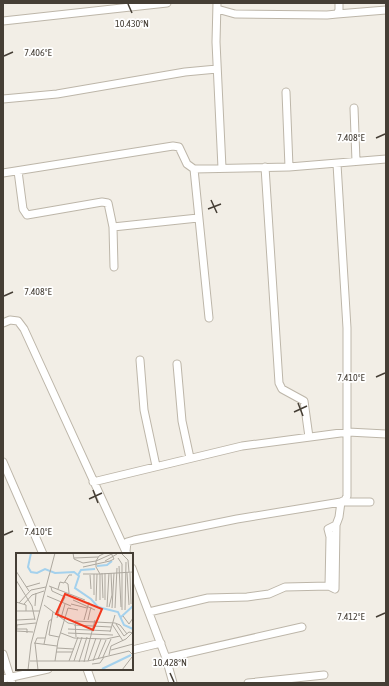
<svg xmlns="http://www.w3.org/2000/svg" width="389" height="686" font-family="'Asap Condensed',sans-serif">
  <rect width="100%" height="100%" fill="#f2eee6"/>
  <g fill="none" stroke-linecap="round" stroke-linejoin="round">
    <defs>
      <path id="street" d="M217,3L216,42L222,168
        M217,9L235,14L327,15L337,14L339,10V3
        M337,14L386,10
        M3,21L167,3
        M286,92L289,167
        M3,99L57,94L185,72L217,69
        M354,108L356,161
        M337,164L347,328V496L345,500L341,502
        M265,167L279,383L282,389L304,401L309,437
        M194,169L209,318
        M18,171L23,209L27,215L102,202L108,203L113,227L114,267
        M3,173L173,146L179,147L187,164L194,169L289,167L386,159
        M113,227L198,218
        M3,323L10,320L18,321L24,329L127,554
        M140,360L144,410L156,466
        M177,364L182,421L190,458
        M3,462L43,554
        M93,482L242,446L348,432L386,434
        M126,551L127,542L134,540L237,519L341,502H370
        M132,568L166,658L173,683
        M329,586L330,537L328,529L336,525L339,517L341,502
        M149,612L208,598L247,597L269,594L285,587L329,586L335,589L336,525
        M132,650L161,643
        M3,654L12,683
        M166,658L302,627
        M87,669L92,683
        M3,679L48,669
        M248,683L324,675"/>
    </defs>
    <use href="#street" stroke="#bdb6a9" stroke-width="9"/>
    <use href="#street" stroke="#fff" stroke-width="7"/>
  </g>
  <path fill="none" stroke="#453e35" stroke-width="1.5" d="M128,4L132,13M4,56L13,52M376,138L385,134M211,200L217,213M208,209L221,204M4,296L13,292M376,377L385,373M298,403L303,416M294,412L307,406M93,490L98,503M89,499L102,493M4,535L13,531M376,617L385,613M170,673L174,682"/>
  <g transform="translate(16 553)">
    <rect width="117" height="117" fill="#f2eee6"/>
    <path fill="none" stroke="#a4d1ed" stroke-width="2" d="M15,0L12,14L15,19L21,20L29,16L39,20L58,19L63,23L59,35L75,46L82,54L102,59L108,72L117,76M81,13L91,12L96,8M62,22L65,17L79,16M105,64L117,53M86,116L115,102"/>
    <path fill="none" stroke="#ada89f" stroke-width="1" d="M57,0L58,6L67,10L80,8L98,0M89,0L83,3L80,8V14L84,21L117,19M106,1L112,7L113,19M58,5L82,4M102,5L106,11V57M89,8L101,1M103,13L105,54M67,14L94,8L98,6L95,0M0,18L13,38M86,20L87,45M111,20L113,52M114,20L115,51M67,21H84V47M78,21V42M74,22L75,36M0,27L16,53L19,67M49,29L52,31L53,40M33,33L69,47M10,34L24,30M35,34L36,38L49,44L46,50M42,36L44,29L48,30L53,22H56M31,43L55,53M57,47L79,57M89,47V20M80,48L81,21M0,49L10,52V58M3,50L15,37L30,34M8,51L16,42L28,38M55,51L71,55M28,52L52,70L58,71M19,53L20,40M91,54L93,20M93,54L96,42L95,20M96,55L98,20M99,55L101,15M109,57L110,9M0,58H24M37,59L33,82L43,84M107,63L113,71L117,65M41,65L45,50M45,65L49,51M1,67L19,66M68,67L73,49M72,67L75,54M96,71L107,88M100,71L108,83L113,79L117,80M0,72L20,70M58,72L95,74M1,76H11V80M52,76L94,78M0,78L17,79M94,79L99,62M45,80L58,85L90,86L104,83M52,80L97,82M0,84L1,72M60,84L59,68L99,70L104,72L111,81M18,90L41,93M28,91L33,68L36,66M41,95L58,96M95,97L117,91M40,99H56M93,102L95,93L110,86L117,79M87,104L95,86M82,106L90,87M14,108H72L113,98L116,101M39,108L42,88L52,55L62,57M53,108L62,84M58,108L66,84M72,108L80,85M77,108L85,86M63,109L71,84M68,109L79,67M76,111L84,110L88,104M12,117L15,91L39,0M22,117L19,90L21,85H29M106,117L116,104"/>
    <path fill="#f2381d" fill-opacity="0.15" stroke="#f2381d" stroke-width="2" d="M49,41L86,56L77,77L40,61Z"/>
    <rect width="117" height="117" fill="none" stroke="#453e35" stroke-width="2"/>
  </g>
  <g font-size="10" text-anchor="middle" fill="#453e35" stroke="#fff" stroke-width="3.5" stroke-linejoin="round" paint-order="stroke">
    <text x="132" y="27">10.430°N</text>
    <text x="38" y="56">7.406°E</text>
    <text x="351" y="141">7.408°E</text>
    <text x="38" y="295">7.408°E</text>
    <text x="351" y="381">7.410°E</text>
    <text x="38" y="535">7.410°E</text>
    <text x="351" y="620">7.412°E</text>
    <text x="170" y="666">10.428°N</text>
  </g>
  <rect width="389" height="686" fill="none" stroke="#453e35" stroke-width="8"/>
</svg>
